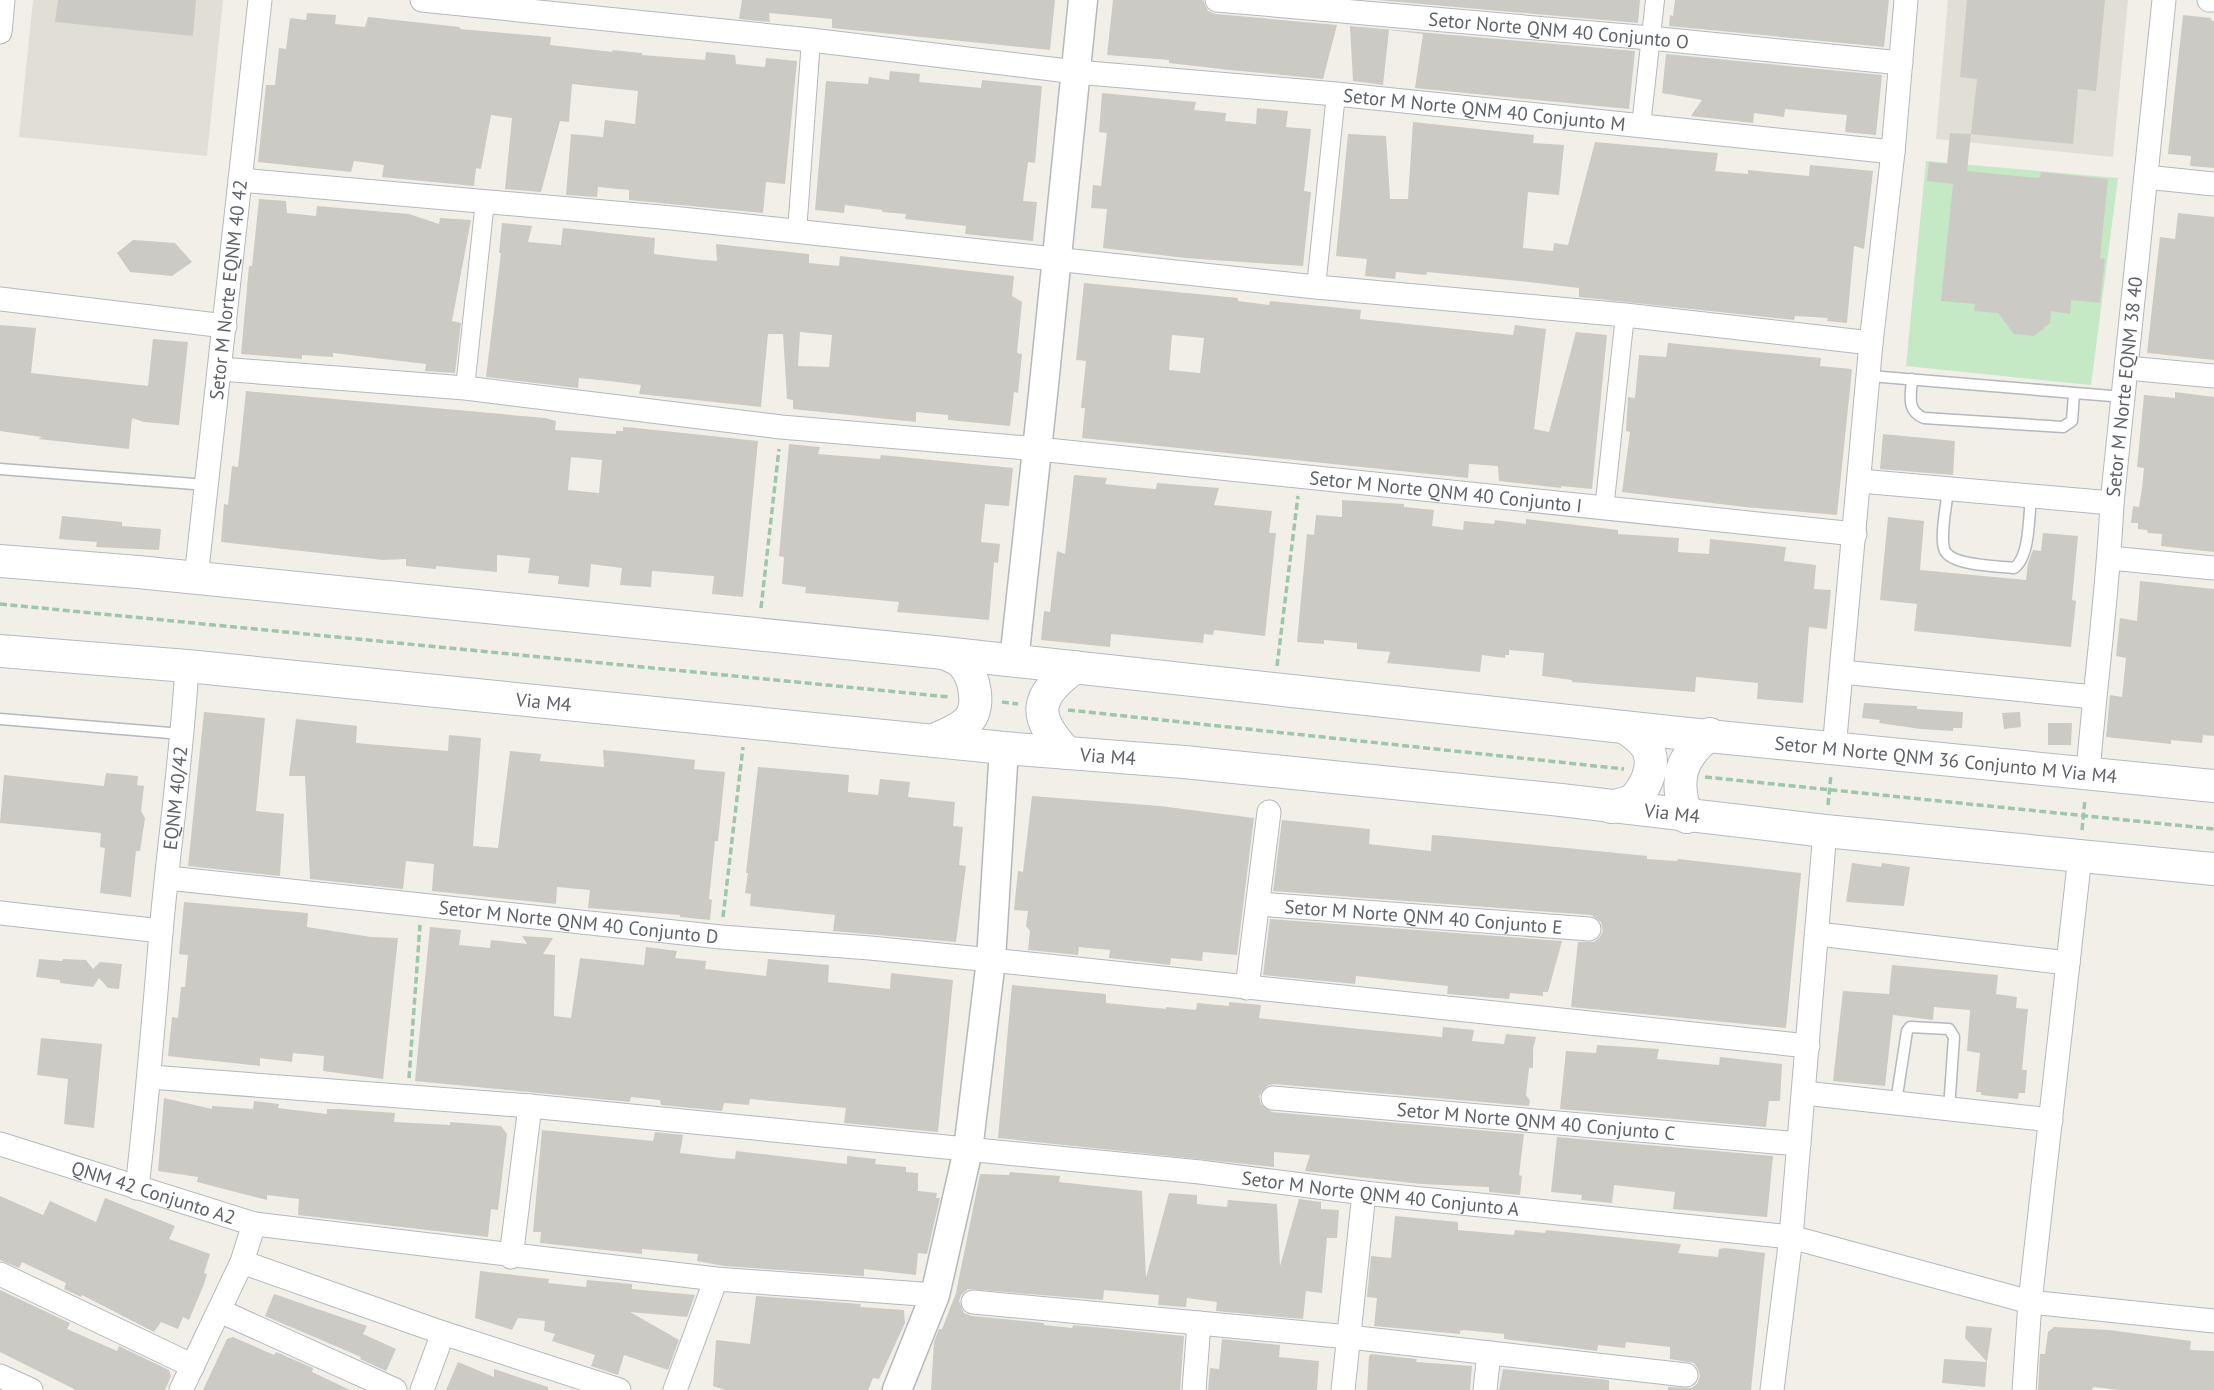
<svg xmlns="http://www.w3.org/2000/svg" width="2214" height="1390" font-family="'PT Sans',sans-serif">
  <rect width="100%" height="100%" fill="#f1efe8"/>
  <path fill="#e1ded6" d="M33,0H223L207,156L19,137Z
    M1948,0H2128L2113,157L1936,139Z"/>
  <path fill="#c5e8c5" d="M1926,161L2118,178L2091,385L1906,366Z"/>
  <path fill="#cccac5" fill-rule="evenodd" d="M58,0H196L193,36L55,22Z
    M742,0H1055L1050,50L832,28V19L769,13L770,22L739,19Z
    M1113,0H1203L1208,11L1216,14L1337,25L1323,79L1230,70L1169,63V60L1107,55Z
    M1377,0H1640L1638,23Z
    M1675,0H1889L1884,47L1669,26L1670,15L1673,16Z
    M1967,0H2105L2096,91L2078,89L2073,144L1971,134L1977,79L1960,77Z
    M307,13L336,15L335,24L365,27L368,17L460,27V29L551,37L550,45L613,52L612,50L642,53V55L705,60L706,52L735,55L736,64L765,67L766,58L797,61L785,184L766,182L763,213L629,200V190L598,187L597,197L566,195L571,134L603,137L605,120L635,124L638,91L572,84L569,122L560,121L541,192L505,189L512,118L491,115L481,169L476,168L474,186L382,177L384,165L354,161L351,172L258,162L266,85H275L279,48L286,49L290,18L306,20Z
    M2183,15L2211,18V20L2214,21V168L2190,166L2191,156L2168,154Z
    M1350,26L1635,51L1629,109L1415,88L1423,34L1389,30L1383,85L1353,81Z
    M1666,54L1882,75L1876,135L1845,132L1847,115L1826,113L1785,109L1784,117L1754,113L1753,123L1691,116L1702,100L1662,93Z
    M890,71L920,74L919,82L981,88L982,80L1042,86L1035,163L1028,162L1023,201L1037,202L1033,241L965,234L966,226L905,219L906,214L882,212V210L845,205L844,213L815,210L826,81L868,84L869,77L889,80Z
    M1102,93L1196,102L1194,110L1226,113L1225,121L1256,124L1257,108L1288,111L1286,127L1311,129L1304,191L1311,192L1303,266L1185,258L1103,248L1107,209L1091,208L1093,185L1101,186L1107,133L1099,132Z
    M1413,122L1534,135L1533,143L1564,145L1559,195L1528,192L1523,248L1553,251L1554,243L1568,245L1595,142L1718,153L1715,171L1748,174V170L1809,176L1810,165L1873,171L1864,249L1854,246L1847,323L1827,321L1828,318L1795,316L1794,320L1579,297V288L1519,281L1427,272L1426,275L1396,272L1395,279L1365,276L1367,259L1336,256L1348,134L1386,136L1390,199H1408Z
    M1950,133L1971,134L1967,171L2037,178L2040,177L2041,172L2108,179L2100,258L2105,259L2100,303L2071,300L2070,314L2051,311L2050,323L2034,336L2014,334L1998,313L1974,311L1975,304L1941,301L1953,184L1927,181L1929,162L1947,164Z
    M259,199L286,201L287,213L316,216L317,206L409,214L439,224L440,218L471,220L452,321L461,323L455,373L425,371L426,364L333,353V357L302,355V359L241,354L249,266H252Z
    M2178,213L2214,217V360L2147,353L2160,237L2175,239Z
    M502,223L532,226L528,242L561,245L563,228L655,238L654,254L694,259L717,261L716,244L809,254V263L839,266L840,256L1014,276L1012,296L1022,302L1017,353L1022,354L1018,393L1014,392L1010,426L948,420V415L916,412V422L793,409V400L787,399L783,334H768L761,407L639,394L641,385L609,381L579,378L578,388L486,377L501,253H499ZM800,332L832,335L829,367L798,366Z
    M133,240L175,243L192,262L172,276L130,272L117,253Z
    M1084,283L1238,298V301L1269,305L1270,301L1361,310L1360,319L1513,335L1515,325L1546,329L1534,429L1549,432L1576,332L1607,335L1592,489L1561,486V488L1499,481L1498,466L1469,464L1468,478L1082,438L1085,408H1081L1086,361L1076,360ZM1172,335L1204,338L1200,373L1169,370Z
    M0,325L36,328L31,373L148,386L153,339L188,342L179,425L144,422L132,418L129,449L38,439L42,437L0,431Z
    M1668,343L1821,358L1820,366L1852,369L1837,515L1745,507L1622,492L1630,432L1626,431L1628,397L1635,398L1639,355L1666,357Z
    M246,391L545,418L556,421L555,430L616,434V431H623V427L636,428L758,441L743,597L712,594L714,576L652,571L651,587L620,585L622,568L591,564L589,587L558,584L559,576L528,573L530,558L497,555V572L436,566V569L406,566V559L383,560L221,542L224,504L228,505L232,466L238,467ZM571,457L602,460L599,493L568,490Z
    M2175,392L2214,397V552L2161,546L2162,534L2148,533L2147,530L2138,529V523H2131L2133,506L2139,507L2142,488L2144,468L2137,467L2144,395L2175,398Z
    M1883,434L1955,441L1953,475L1880,469Z
    M789,444L820,447L818,454L880,459L881,455L1013,468L1009,506L985,504L981,542L1000,544L998,563L994,562L989,620L897,612L899,602L805,593L806,587L782,584L784,557L779,556Z
    M1074,475L1107,478L1105,484L1132,487L1156,489L1157,483L1219,488L1214,505L1272,511L1269,533H1276L1265,636L1214,630L1213,635L1204,634L1203,643L1111,634L1110,647L1041,640L1044,611L1050,612L1057,551L1065,554Z
    M1342,500L1404,504V507L1434,510L1432,526L1463,530L1464,521L1494,524L1495,520L1526,524V519L1618,530V534L1679,538L1678,552L1709,554L1710,539L1786,547L1784,561L1816,565L1814,589L1831,590L1827,629L1809,627L1803,703L1757,699L1758,683L1696,677L1695,692L1572,682V680L1542,676L1544,653L1509,650V655H1505V658L1482,655L1480,672L1387,663L1390,652L1357,649V643L1324,640V644L1297,642L1307,534L1314,535L1316,515L1342,517Z
    M62,516L122,522V526L161,529L159,550L96,547L97,542L59,539Z
    M1888,517L1924,521L1920,570L2026,580L2028,564L2033,550L2041,551L2043,533L2078,536L2072,600L2076,601L2071,647L1914,631L1917,604L1880,600Z
    M2140,581L2214,589V736L2203,735L2202,743L2171,740V744L2106,737L2110,695L2122,697L2126,658L2116,656L2120,618L2137,621Z
    M1864,703L1917,706V709L1963,712L1962,728H1953V731L1921,729L1879,723L1880,720L1862,718Z
    M204,712L265,718L256,811L284,814L280,876L188,866Z
    M2020,712L2021,727L2004,729L2002,713Z
    M296,719L357,726L356,743L448,751L449,735L481,738L473,846L498,848L510,751L541,754L540,761L604,767L603,750L634,753L695,760L694,769L725,772L718,841H715L709,899L712,900L710,920L680,917V915L588,908L590,890L557,887L556,904L432,891L434,864L406,861L403,889L310,879L305,776H289Z
    M2048,723H2072L2071,745H2048Z
    M758,767L849,775L848,792L878,795L880,779L910,782L908,797L955,802L953,826L963,827L959,865L966,866L956,942L833,931L835,915L750,906L751,894L745,893L748,873H746Z
    M106,773L138,776L137,785L144,786L141,811L145,818L140,851H136L131,897L100,893L105,848L100,847L101,833L0,823L4,775L104,786Z
    M1032,796L1160,806L1254,818L1237,955L1203,952L1202,961L1171,958L1170,965L1109,958L1110,950L1079,947L1078,955L1028,950L1030,931L1026,926L1028,911L1014,910L1018,871L1023,872Z
    M1282,820L1370,829L1369,844L1412,849L1431,851L1432,835L1445,836L1647,856V859L1677,861L1678,859L1801,873L1786,1028L1571,1007L1578,942H1594L1600,937L1603,931L1601,922L1591,915L1273,891Z
    M1852,863L1881,867L1882,863L1910,867L1904,906L1846,902Z
    M184,902L308,913L307,927L371,937L398,938L383,1079L323,1071L324,1056L293,1053L292,1062L260,1058V1066L168,1056L172,1017L178,1018L181,987H185L188,955L179,954Z
    M1270,919L1562,941L1548,992H1543V996L1510,993L1509,999L1447,994L1448,986L1356,976L1355,984L1263,975Z
    M430,927L461,930L459,945L490,948L491,940L527,944L522,936L553,938L543,954L555,955L554,1016L571,1018L580,958L644,965L646,947L677,951L675,958L706,961L705,969L766,976L768,959L829,965L828,982L890,989L891,973L953,980L938,1132L844,1123L846,1108L750,1099L749,1105L724,1103L722,1111L661,1105L660,1100L631,1097L630,1102L415,1081Z
    M39,959L62,961L63,959L86,960L93,969L100,962L122,964L119,989L108,988L99,978L93,987L60,983V980L36,977Z
    M1892,965L1998,975L1996,994L2017,997L2016,1008L2028,1009L2022,1070H2027L2025,1093H2019L2018,1099L1981,1095V1092H1976L1980,1053L1967,1051L1970,1010L1934,1007L1933,1020L1893,1015L1885,1086L1833,1081L1843,991L1889,994Z
    M1012,985L1106,994V1003L1166,1009V1007L1196,1010L1197,1003L1229,1006V1002L1261,1005L1259,1018L1350,1028L1442,1037L1443,1027L1474,1030L1472,1041L1504,1044L1506,1034L1536,1037L1533,1049V1068H1529L1526,1095L1530,1101L1529,1106L1274,1084L1267,1086L1259,1096L1261,1104L1272,1112L1524,1134L1519,1175L1522,1176L1520,1195L1489,1192V1187L1421,1184L1305,1171L1310,1155L1274,1152V1167L998,1138Z
    M41,1038L102,1044L94,1128L64,1124L68,1079L37,1075Z
    M1597,1045L1659,1049L1657,1059L1719,1065L1720,1057L1782,1064L1780,1101H1769L1766,1127L1560,1109L1566,1051L1596,1053Z
    M164,1098L212,1109V1106L253,1109L254,1101L279,1104L278,1108L327,1114V1109H339L395,1113L394,1122L450,1125V1122L501,1126L507,1134L501,1185L498,1210L491,1209L488,1237L298,1215L299,1199L267,1195V1200L197,1182L198,1177L158,1171Z
    M542,1130L653,1141L655,1132L683,1135L680,1153L722,1158L735,1159L736,1151L847,1164V1156L876,1159L875,1164L906,1167V1172L918,1173V1191L937,1193L936,1198H940L927,1254L918,1253L916,1275L864,1269V1276L724,1266L697,1261L698,1254L642,1249V1254L540,1243L541,1232H533Z
    M1557,1137L1773,1156L1767,1217L1673,1209L1675,1192L1614,1185L1612,1203L1581,1200L1582,1195L1551,1192Z
    M1010,1172L1060,1176L1059,1182L1142,1191L1146,1278L1169,1193L1197,1195V1204L1227,1207L1228,1200L1277,1204L1280,1266L1299,1199L1321,1202V1209L1339,1210L1337,1238H1327L1322,1293L1306,1291L1303,1319L1216,1311L1217,1302L1187,1298L1186,1307L1158,1305L1159,1295L1104,1290L1103,1300L968,1289L961,1295L959,1301L964,1313L972,1316L1044,1323V1325L1072,1328L1073,1325L1184,1336L1180,1390H931L934,1342L939,1329H942L956,1293L980,1174L1009,1175Z
    M0,1196L43,1215L50,1201L96,1222L105,1198L175,1226L169,1239L210,1254L204,1273L207,1274L204,1284L189,1320L183,1317L178,1329L161,1322L154,1332L82,1295L81,1297L64,1289L66,1283L22,1262L19,1268L0,1260Z
    M1395,1216L1458,1222V1230L1514,1235L1515,1230L1545,1233L1546,1230L1681,1244L1678,1253L1718,1257L1719,1249L1725,1248L1765,1253L1751,1390H1668V1387L1691,1388L1697,1384L1700,1376L1698,1369L1694,1363L1670,1359V1347L1626,1342L1625,1348L1598,1345L1597,1351L1504,1339V1334L1464,1330L1460,1331V1334L1374,1326L1377,1298L1367,1297L1371,1256L1391,1258Z
    M480,1271L549,1279L548,1283L586,1287L587,1280L632,1284V1289L695,1295L687,1317L630,1312L679,1340L668,1370L624,1355L618,1375L591,1366L595,1355L552,1341L555,1334L544,1331L545,1321L518,1318L512,1330L475,1318Z
    M0,1290L70,1323L67,1329L117,1351L119,1346L169,1370L171,1376L165,1390H76L0,1352Z
    M274,1294L367,1326L363,1334L396,1349L386,1371L360,1359L361,1357L265,1316Z
    M756,1296L861,1304L860,1307L904,1310L905,1323L879,1379L873,1378L868,1390H725L713,1386L716,1340L750,1344Z
    M1966,1326L1992,1328L1987,1362L1965,1338Z
    M2054,1327L2109,1330L2191,1341L2190,1350L2214,1351V1390H2120L2093,1387L2092,1390H2038L2040,1354H2045L2048,1332Z
    M233,1337L274,1355L276,1352L313,1368L312,1372L350,1390H203L227,1339Z
    M1222,1339L1280,1345L1279,1357L1319,1361L1317,1390H1208L1210,1368L1219,1369Z
    M1371,1354L1417,1359L1416,1362L1472,1366L1470,1390H1367L1369,1356Z
    M1944,1359L1987,1362L1985,1387L1942,1383Z
    M458,1362L494,1377V1369L548,1387V1390H446Z
    M1503,1369L1609,1380V1390H1499Z"/>
  <g fill="none" stroke-linecap="round" stroke-linejoin="round">
    <defs>
      <path id="service" d="M1870,376L2124,397
        M1912,379C1911,395 1906,411 1924,418L2063,427L2072,421L2074,393
        M0,469L207,485
        M1948,489C1947,503 1939,539 1945,551C1953,566 1998,566 2014,568C2030,558 2029,514 2031,495
        M0,719L182,734
        M1896,1102L1907,1031L1910,1027L1949,1029L1954,1037L1949,1109"/>
      <path id="pedestrian" d="M1641,126L1655,0
        M797,232L811,40
        M1316,287L1336,94
        M465,388L485,201
        M1604,510L1625,315"/>
      <g id="minor">
        <path id="s1" d="M422,0L811,40L1076,72L1336,94L1893,152"/>
        <path id="s2" d="M1217,0L1650,38L1901,63"/>
        <path d="M2209,0H2214"/>
        <path d="M0,32L3,0"/>
        <path d="M2146,177L2214,184"/>
        <path d="M240,180L672,218L1316,287L1625,315L1871,343"/>
        <path d="M0,299L225,326"/>
        <path d="M2127,368L2214,376"/>
        <path id="s3" d="M220,369L465,388L781,427L1038,449L1855,534"/>
        <path d="M1860,481L2112,503"/>
        <path d="M2110,558L2214,568"/>
        <path id="s4" d="M196,578L260,0"/>
        <path d="M1842,672L2094,697"/>
        <path d="M1834,749L1871,343L1893,152L1906,0"/>
        <path id="s5" d="M2088,773C2095,683 2108,594 2112,503L2164,0"/>
        <path id="s6" d="M168,878L721,937L870,948L991,960L1808,1046"/>
        <path id="s7" d="M1258,904L1589,929"/>
        <path d="M0,913L161,931"/>
        <path d="M1818,934L2068,963"/>
        <path d="M1247,988L1269,812"/>
        <path id="s8" d="M150,1077L530,1106L1200,1172L1364,1193L1791,1237L2030,1302L2214,1321"/>
        <path d="M1804,1093L2051,1120"/>
        <path id="s9" d="M1273,1098L1799,1144"/>
        <path id="s10" d="M0,1144L254,1224L242,1262L181,1390"/>
        <path id="s11" d="M137,1188C147,1103 154,1018 161,932C169,843 182,755 187,666"/>
        <path d="M254,1224L716,1279L935,1295"/>
        <path d="M511,1257L530,1106"/>
        <path d="M242,1262L443,1333L619,1390"/>
        <path d="M0,1274L193,1366"/>
        <path d="M973,1302L1349,1337L1686,1375"/>
        <path d="M220,1311L395,1390"/>
        <path d="M0,1376L31,1390"/>
        <path d="M422,1390L443,1333"/>
        <path d="M675,1390L716,1279"/>
        <path d="M1194,1390L1199,1323"/>
        <path d="M1343,1390L1364,1193"/>
        <path d="M1485,1390L1489,1353"/>
        <path d="M1772,1390L1791,1237L1825,831"/>
        <path d="M2024,1390L2030,1302L2080,856"/>
      </g>
      <path id="tertiary" d="M1014,661C1039,441 1061,220 1083,0
        M897,1390L935,1295L968,1150L991,960L1004,748"/>
      <g id="secondary">
        <path id="s12" d="M0,561L138,572L944,653L1678,733L2214,786"/>
        <path id="s13" d="M0,651L187,666L1004,748L1184,762L1561,800L1825,831L2214,869"/>
        <path d="M934,740C945,735 959,730 968,721C981,707 975,677 963,664C959,659 950,656 944,653"/>
        <path d="M1067,753C1032,716 1034,697 1075,667"/>
        <path d="M1611,807C1618,805 1628,803 1633,800C1639,795 1646,784 1648,777C1657,751 1644,740 1624,727"/>
        <path d="M1687,817C1674,781 1679,758 1710,734"/>
      </g>
    </defs>
    <use href="#service" stroke="#b5b8bc" stroke-width="13"/>
    <use href="#pedestrian" stroke="#b5b8bc" stroke-width="20"/>
    <use href="#minor" stroke="#b5b8bc" stroke-width="25"/>
    <use href="#tertiary" stroke="#b5b8bc" stroke-width="31"/>
    <use href="#secondary" stroke="#b6babf" stroke-width="34"/>
    <path stroke="#9cc7a9" stroke-width="3.5" stroke-dasharray="7 3.5" stroke-linecap="butt" d="M0,604L949,697
      M761,608L779,449
      M1277,666L1298,496
      M1002,702L1018,704
      M1068,710L1624,769
      M1705,777L2214,829
      M1828,805L1831,774
      M2082,830L2085,799
      M723,917L743,747
      M409,1078L420,925"/>
    <use href="#service" stroke="#fff" stroke-width="10"/>
    <use href="#pedestrian" stroke="#fff" stroke-width="18"/>
    <use href="#minor" stroke="#fff" stroke-width="23"/>
    <use href="#tertiary" stroke="#fff" stroke-width="28"/>
    <use href="#secondary" stroke="#fff" stroke-width="32"/>
  </g>
  <g text-anchor="middle" dominant-baseline="central" stroke-width="5" stroke-linejoin="round" paint-order="stroke">
    <g font-size="19" fill="#5f6368" stroke="#fff">
      <text stroke="none"><textPath href="#s2" startOffset="343">Setor Norte QNM 40 Conjunto O</textPath></text>
      <text stroke="none"><textPath href="#s1" startOffset="1068">Setor M Norte QNM 40 Conjunto M</textPath></text>
      <text stroke="none"><textPath href="#s4" startOffset="290">Setor M Norte EQNM 40 42</textPath></text>
      <text stroke="none"><textPath href="#s5" startOffset="388">Setor M Norte EQNM 38 40</textPath></text>
      <text stroke="none"><textPath href="#s3" startOffset="1232">Setor M Norte QNM 40 Conjunto I</textPath></text>
      <text stroke="none"><textPath href="#s13" startOffset="546">Via M4</textPath></text>
      <text stroke="none"><textPath href="#s13" startOffset="1113">Via M4</textPath></text>
      <text stroke="none"><textPath href="#s12" startOffset="1956">Setor M Norte QNM 36 Conjunto M Via M4</textPath></text>
      <text stroke="none"><textPath href="#s11" startOffset="392">EQNM 40/42</textPath></text>
      <text stroke="none"><textPath href="#s13" startOffset="1680">Via M4</textPath></text>
      <text stroke="none"><textPath href="#s7" startOffset="166">Setor M Norte QNM 40 Conjunto E</textPath></text>
      <text stroke="none"><textPath href="#s6" startOffset="413">Setor M Norte QNM 40 Conjunto D</textPath></text>
      <text stroke="none"><textPath href="#s9" startOffset="264">Setor M Norte QNM 40 Conjunto C</textPath></text>
      <text stroke="none"><textPath href="#s10" startOffset="161">QNM 42 Conjunto A2</textPath></text>
      <text stroke="none"><textPath href="#s8" startOffset="1236">Setor M Norte QNM 40 Conjunto A</textPath></text>
    </g>
  </g>
</svg>
